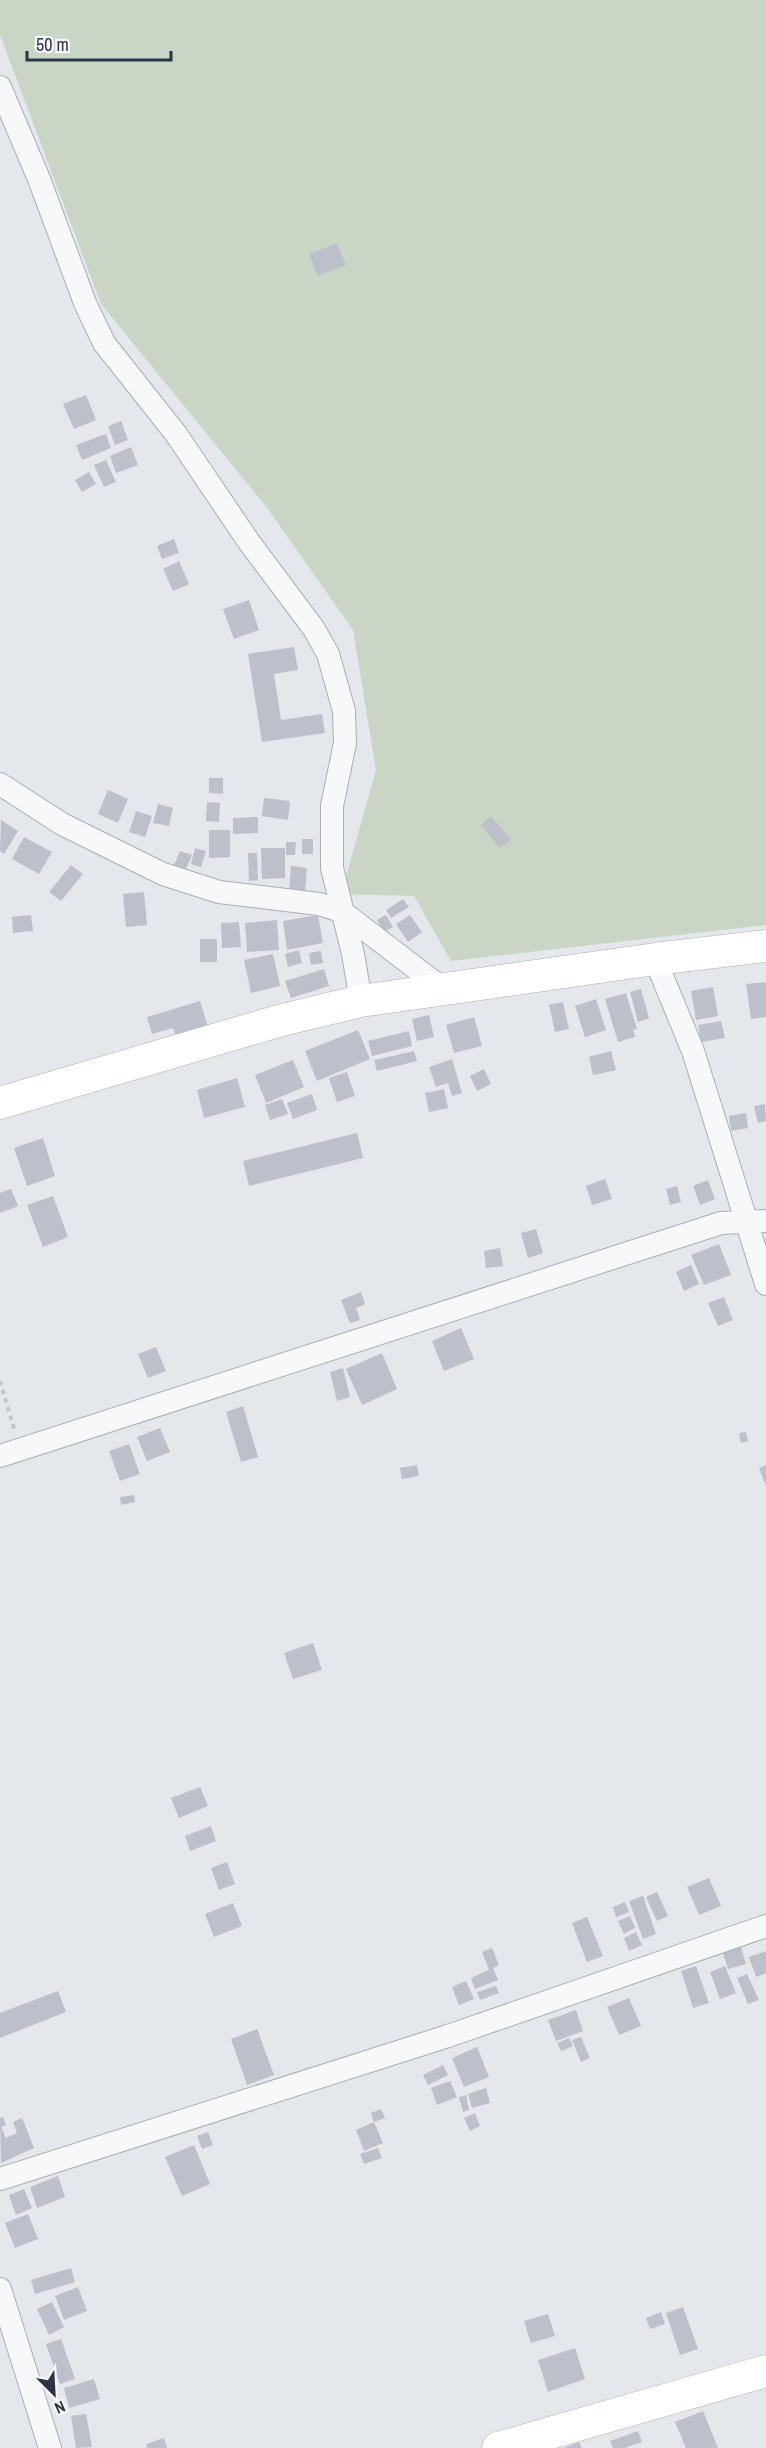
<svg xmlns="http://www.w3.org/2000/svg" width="766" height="2448" font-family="'Archivo Narrow',sans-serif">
  <rect width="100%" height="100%" fill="#e4e7ec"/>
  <path fill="#c9d6c5" d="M0,0H766V925L451,961L414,896L341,894L376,770L353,630L268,509L101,304L0,35Z"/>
  <path fill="#bbc0ca" d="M337,243L346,265L318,276L309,254Z
    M86,395L96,420L74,429L63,404Z
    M121,421L128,440L115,445L108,426Z
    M106,434L111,448L82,460L76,445Z
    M131,447L138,465L116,473L110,456Z
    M106,460L116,482L104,487L94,465Z
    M89,472L96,484L82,492L75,480Z
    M174,539L179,553L162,559L157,546Z
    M179,561L189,584L173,591L163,569Z
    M249,600L259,630L234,639L223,609Z
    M294,647L298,670L274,674L281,720L322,714L325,733L262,742L248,654Z
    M209,778H223V794L209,793Z
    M108,790L128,799L118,823L98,814Z
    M264,798L290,801L288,820L262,816Z
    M207,802L220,803L219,822L206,821Z
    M158,804L173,808L169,826L153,823Z
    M136,811L152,816L145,837L129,832Z
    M491,816L511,840L500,848L481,825Z
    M258,817V833L233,834V818Z
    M1,820L18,831L4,854L0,851Z
    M209,830H230V857L209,858Z
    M24,837L52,852L39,874L12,859Z
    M302,839H313V854H302Z
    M286,842H296L295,855H286Z
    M195,848L206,851L201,867L191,864Z
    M261,848H285V878L262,879Z
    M180,851L192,855L186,869L174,865Z
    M248,853H257L258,880L249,881Z
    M71,865L83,874L61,901L49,892Z
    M291,866L307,868L305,892L289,891Z
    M144,892L147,925L126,927L123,894Z
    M403,899L409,907L391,918L386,910Z
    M31,915L33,931L13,933L12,917Z
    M318,915L323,943L287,950L283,921Z
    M386,915L393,927L384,932L377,920Z
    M410,915L422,932L408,942L396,924Z
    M277,920L279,950L247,952L245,923Z
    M239,922L241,947L222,948L221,923Z
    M200,939H217V962H200Z
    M299,950L302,963L288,967L285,954Z
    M321,951L323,963L311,965L309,953Z
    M273,954L280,986L251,993L244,960Z
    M324,969L329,986L291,998L285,981Z
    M766,982V1017L751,1019L746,984Z
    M713,987L718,1016L696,1020L691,991Z
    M641,989L649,1018L638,1022L630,992Z
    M626,993L637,1029L633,1030L635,1037L618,1042L605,999Z
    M596,999L606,1030L585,1037L575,1006Z
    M200,1001L208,1027L176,1037L173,1028L152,1034L147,1017Z
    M563,1002L569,1029L555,1032L549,1005Z
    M429,1015L434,1037L417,1041L412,1019Z
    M474,1017L482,1046L454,1053L446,1025Z
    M721,1021L725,1038L701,1042L698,1025Z
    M358,1030L370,1059L317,1081L305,1051Z
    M409,1031L412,1046L372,1056L368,1041Z
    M414,1051L417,1061L377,1071L374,1060Z
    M611,1051L616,1070L593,1075L589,1057Z
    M452,1059L462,1093L452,1096L448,1083L436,1087L429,1067Z
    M293,1060L304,1087L266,1103L255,1075Z
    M484,1069L491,1084L477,1091L470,1076Z
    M347,1072L355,1096L337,1102L329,1078Z
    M237,1078L245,1107L204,1118L197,1090Z
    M444,1089L448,1108L429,1112L425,1093Z
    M312,1094L317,1110L293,1119L287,1103Z
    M282,1099L288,1114L270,1120L265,1105Z
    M765,1104L766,1121L758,1123L754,1106Z
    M746,1113L748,1128L731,1131L729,1116Z
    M357,1133L363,1158L249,1186L243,1161Z
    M43,1138L55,1176L27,1186L14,1148Z
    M605,1179L612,1199L592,1205L586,1186Z
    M708,1180L715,1199L700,1205L693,1186Z
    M677,1186L681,1202L670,1205L666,1189Z
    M11,1189L18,1206L0,1213V1193Z
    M53,1196L68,1237L43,1247L27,1205Z
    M536,1229L543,1253L528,1258L521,1233Z
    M719,1244L731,1275L704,1285L691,1255Z
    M500,1248L503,1266L486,1268L484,1251Z
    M691,1265L699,1284L684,1291L676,1272Z
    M361,1292L365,1304L356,1308L360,1320L350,1323L341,1300Z
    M724,1297L733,1320L718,1326L708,1303Z
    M461,1328L474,1359L444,1371L432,1341Z
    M156,1347L166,1371L148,1378L138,1354Z
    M382,1353L397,1389L362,1405L346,1369Z
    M343,1368L350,1397L337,1401L330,1372Z
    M243,1406L258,1457L241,1462L226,1412Z
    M160,1428L170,1452L147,1461L137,1437Z
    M746,1432L748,1441L741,1443L739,1433Z
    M129,1444L140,1474L120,1481L109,1451Z
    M417,1465L419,1476L402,1479L400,1468Z
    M766,1465V1486L759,1468Z
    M134,1495L135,1502L121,1505L120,1497Z
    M313,1643L322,1670L293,1679L284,1653Z
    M200,1787L208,1806L179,1818L171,1798Z
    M211,1826L216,1841L190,1851L185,1836Z
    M227,1862L235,1884L219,1890L211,1868Z
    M709,1878L721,1906L699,1915L687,1887Z
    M657,1892L668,1916L657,1921L646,1897Z
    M643,1896L656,1934L643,1939L629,1901Z
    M625,1902L629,1912L616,1917L613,1907Z
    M233,1903L242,1926L214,1937L205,1914Z
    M630,1916L635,1928L624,1934L618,1921Z
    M587,1917L603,1956L587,1962L572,1923Z
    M636,1932L642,1945L629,1951L624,1938Z
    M740,1944L746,1964L728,1969L722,1950Z
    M492,1948L499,1965L493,1968L498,1980L475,1989L471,1978L489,1970L482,1952Z
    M766,1951V1973L756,1977L749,1957Z
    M696,1966L709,2003L693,2008L681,1971Z
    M725,1966L736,1993L720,1999L710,1972Z
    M747,1974L759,2000L748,2004L737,1978Z
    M466,1981L474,1999L459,2005L452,1987Z
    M496,1986L499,1993L480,2000L477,1992Z
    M58,1991L66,2012L0,2038V2013Z
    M629,1998L641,2026L619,2035L607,2007Z
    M576,2010L583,2031L556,2041L548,2020Z
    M257,2029L274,2075L247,2085L231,2039Z
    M581,2037L590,2058L581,2062L572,2040Z
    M569,2038L573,2046L561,2051L557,2043Z
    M477,2047L489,2077L464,2087L452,2058Z
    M443,2065L448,2075L428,2085L423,2075Z
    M450,2081L457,2097L437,2105L431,2088Z
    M486,2088L490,2103L472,2108L468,2094Z
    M466,2095L469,2110L463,2112L459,2097Z
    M381,2109L385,2118L374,2122L371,2113Z
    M475,2113L480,2126L470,2131L464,2118Z
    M3,2117L6,2125L1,2127L6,2138L17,2133L13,2122L22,2118L34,2148L1,2163L0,2118Z
    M374,2122L383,2143L364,2151L356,2130Z
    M208,2132L213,2145L202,2149L197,2136Z
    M194,2145L210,2184L182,2196L165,2157Z
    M378,2148L382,2158L364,2164L360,2154Z
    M58,2176L65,2197L37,2208L30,2187Z
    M24,2189L32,2208L16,2215L9,2195Z
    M28,2214L38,2239L15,2248L5,2223Z
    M71,2268L75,2282L35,2294L31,2280Z
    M78,2287L87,2311L64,2320L55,2296Z
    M52,2302L64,2327L49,2335L37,2309Z
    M683,2307L698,2349L680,2355L666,2313Z
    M661,2312L665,2324L650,2329L646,2318Z
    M548,2314L555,2336L531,2343L524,2321Z
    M61,2339L75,2379L60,2384L46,2344Z
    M575,2348L585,2379L548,2392L538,2360Z
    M94,2379L100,2399L69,2408L64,2388Z
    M703,2411L718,2448H686L675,2422Z
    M86,2414L92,2447L76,2448L71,2416Z
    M638,2431L642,2442L625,2448H613L610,2441Z
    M164,2438L167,2448H147L146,2444Z
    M579,2442L582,2448H564Z"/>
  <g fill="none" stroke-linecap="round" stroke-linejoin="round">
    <defs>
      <path id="street" d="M0,87L39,179L85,303L104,343L176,434L249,542L314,629L328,654L344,711L345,743L332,806V868L353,954L361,1001
        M0,784L62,824L163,874L219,892L319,904L341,911L443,989
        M655,959L693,1051L766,1284
        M0,1456L721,1223L766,1221
        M0,2179L448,2036L766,1926
        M0,2289L50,2448"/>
      <path id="secondary" d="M0,1103L282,1020L361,1001L655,959L766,946
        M498,2448L766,2371"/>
    </defs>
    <use href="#street" stroke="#a9aeb7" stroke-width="24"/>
    <use href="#secondary" stroke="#a9aeb7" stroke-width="33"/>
    <path stroke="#c2c5cb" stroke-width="4" stroke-dasharray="4.5 4.5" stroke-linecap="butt" d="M0,1381L15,1432"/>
    <use href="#street" stroke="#f7f8fa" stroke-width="22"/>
    <use href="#secondary" stroke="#fff" stroke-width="32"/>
  </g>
  <g transform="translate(54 2394) rotate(156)" stroke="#f4f6f9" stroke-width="4.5" paint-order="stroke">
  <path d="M0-4.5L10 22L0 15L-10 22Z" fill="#2b3445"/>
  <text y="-9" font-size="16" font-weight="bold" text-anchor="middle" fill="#2b3445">N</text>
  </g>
  <path d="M27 51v9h144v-9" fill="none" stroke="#2b3445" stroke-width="3"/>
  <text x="36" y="51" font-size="18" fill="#2b3445" stroke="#f4f6f9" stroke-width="4.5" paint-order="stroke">50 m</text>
</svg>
